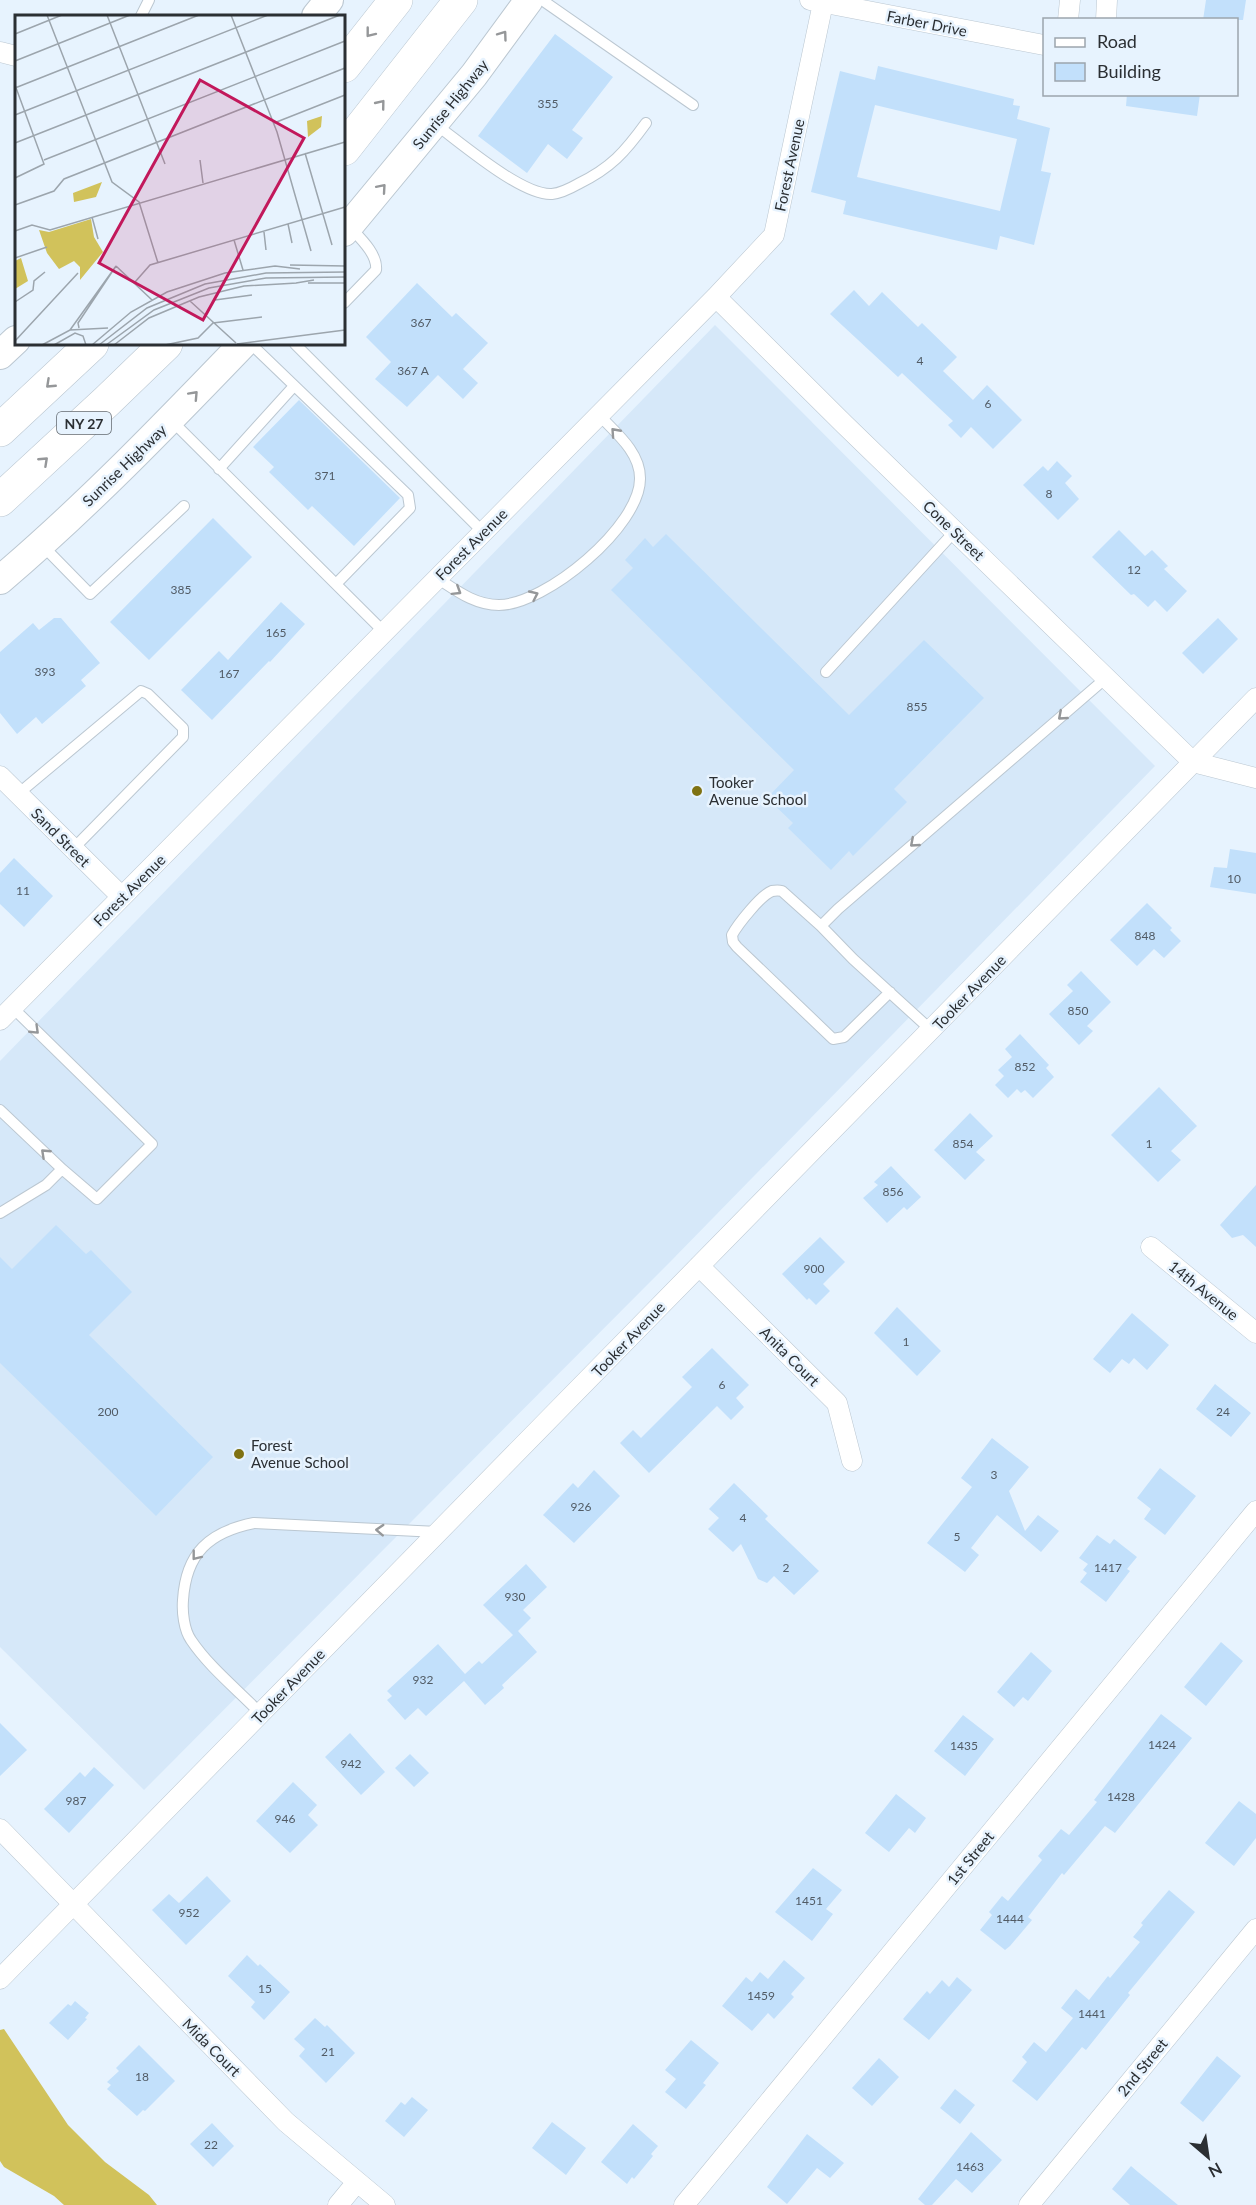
<svg xmlns="http://www.w3.org/2000/svg" width="1256" height="2205" font-family="Lato,sans-serif">
  <rect width="100%" height="100%" fill="#e7f3fe"/>
  <path fill="#d6e8f9" d="M715,325L1155,766L670,1262L144,1790L0,1647V1061Z"/>
  <path fill="#d1c25b" d="M4,2029L68,2125L105,2162L149,2195L157,2205H64L54,2196L4,2167L0,2161V2030Z"/>
  <path fill="#c2e0fb" fill-rule="evenodd" d="M1206,0H1246L1243,20H1203Z
    M555,34L613,77L572,130L583,138L567,159L548,144L527,173L478,136Z
    M878,66L1014,99L1013,105L1020,106L1017,119L1050,128L1041,171L1051,173L1034,245L1000,236L997,250L907,229L843,214L846,201L811,192L840,71L875,80ZM875,105L1017,139L1000,211L857,177Z
    M1127,94H1200L1197,116L1126,106Z
    M417,283L452,317L456,313L488,343L463,369L478,383L463,399L438,375L407,407L375,379L391,362L366,337Z
    M854,290L869,306L882,292L918,327L922,323L957,357L943,371L973,400L987,385L1022,420L993,449L971,427L961,438L948,425L953,421L902,373L898,377L830,314Z
    M299,400L400,498L354,546L312,506L308,510L269,472L274,467L253,447Z
    M1057,461L1072,476L1065,483L1079,499L1058,520L1023,485L1043,466L1048,471Z
    M213,518L252,557L149,660L110,622Z
    M1119,530L1145,556L1152,550L1168,566L1164,569L1187,591L1167,612L1155,600L1148,607L1134,594L1131,595L1092,557Z
    M666,534L849,715L924,640L984,698L894,789L907,802L853,856L849,851L831,870L788,828L793,823L767,798L794,770L611,590L633,568L625,560L645,538L653,547Z
    M281,602L305,624L270,662L269,661L212,720L181,690L219,651L228,660Z
    M54,618H61L100,663L81,680L86,686L42,724L36,717L17,734L0,713V652L33,623L39,630Z
    M1218,618L1238,639L1203,674L1182,653Z
    M1230,849L1256,853V894L1210,887L1214,867L1227,868Z
    M14,858L53,896L24,927L0,904V873Z
    M1147,903L1172,928L1170,930L1181,941L1164,958L1154,949L1137,966L1110,940Z
    M1081,971L1111,1002L1087,1026L1093,1031L1079,1045L1049,1014L1073,991L1067,985Z
    M1020,1034L1049,1065L1046,1068L1054,1077L1033,1098L1025,1090L1021,1093L1017,1089L1008,1098L995,1085L1004,1076L998,1070L1012,1057L1005,1049Z
    M1159,1087L1197,1126L1171,1151L1181,1160L1158,1182L1111,1135Z
    M970,1113L993,1136L976,1152L985,1160L965,1180L934,1150Z
    M891,1166L921,1197L907,1210L904,1207L887,1223L863,1198L878,1185L874,1182Z
    M1256,1185V1247L1243,1235L1232,1238L1220,1225Z
    M56,1225L86,1254L91,1250L132,1292L89,1335L213,1457L156,1516L0,1363V1257L12,1269Z
    M820,1237L845,1262L823,1284L830,1291L816,1305L809,1298L807,1300L782,1274Z
    M897,1307L941,1351L917,1376L874,1333Z
    M1132,1313L1169,1345L1147,1370L1134,1358L1129,1364L1122,1359L1110,1373L1093,1359Z
    M712,1348L749,1385L736,1398L744,1407L731,1420L717,1406L649,1473L620,1443L633,1430L641,1438L692,1387L682,1377Z
    M1215,1384L1251,1413L1231,1437L1196,1409Z
    M992,1438L1029,1467L1009,1491L1025,1531L1038,1515L1059,1531L1041,1552L997,1515L971,1548L979,1555L965,1572L927,1543L972,1487L961,1478Z
    M1160,1468L1196,1496L1165,1535L1144,1519L1151,1509L1137,1498Z
    M594,1470L620,1496L574,1543L543,1515L573,1483L578,1488Z
    M734,1483L768,1516L765,1519L819,1571L794,1595L774,1576L767,1583L758,1579L741,1544L733,1552L708,1529L719,1518L709,1509Z
    M1097,1535L1110,1544L1114,1539L1137,1557L1127,1569L1130,1571L1106,1602L1080,1582L1087,1573L1083,1570L1088,1564L1079,1558Z
    M526,1564L547,1587L523,1610L531,1618L518,1631L537,1652L502,1685L504,1688L485,1705L464,1681L426,1716L418,1708L405,1720L387,1700L392,1696L387,1691L438,1644L465,1674L479,1661L482,1664L513,1635L483,1605Z
    M1221,1642L1243,1661L1206,1706L1184,1687Z
    M1031,1652L1052,1671L1028,1701L1023,1697L1014,1707L997,1692Z
    M1161,1714L1192,1738L1115,1833L1105,1826L1064,1875L1062,1873L1028,1917L1032,1920L1010,1946L1005,1950L980,1930L992,1915L989,1912L1002,1896L1008,1901L1042,1860L1038,1856L1061,1829L1069,1835L1097,1802L1094,1800Z
    M963,1715L994,1739L965,1776L934,1751Z
    M0,1723L27,1750L0,1776Z
    M350,1733L385,1772L361,1795L325,1757Z
    M410,1754L429,1773L414,1787L395,1768Z
    M94,1767L114,1785L69,1833L44,1809L80,1772L85,1777Z
    M293,1782L317,1805L308,1815L318,1825L290,1853L256,1821Z
    M896,1794L926,1818L915,1833L909,1828L889,1852L865,1833Z
    M1239,1801L1256,1814V1838L1234,1866L1205,1843Z
    M813,1868L842,1890L826,1909L833,1914L812,1941L775,1912Z
    M207,1876L231,1901L186,1945L152,1910L169,1894L179,1903Z
    M1169,1890L1195,1912L1128,1993L1130,1995L1086,2050L1082,2047L1037,2101L1012,2081L1027,2062L1022,2057L1034,2042L1046,2052L1073,2018L1061,2008L1076,1989L1089,2000L1108,1976L1110,1978L1140,1942L1133,1937L1143,1925L1141,1923Z
    M247,1955L258,1966L260,1964L290,1992L264,2020L251,2007L255,2002L228,1976Z
    M784,1960L805,1978L791,1994L794,1997L774,2019L768,2013L752,2031L722,2006L746,1977L752,1982L760,1972L768,1979Z
    M957,1977L972,1990L929,2040L903,2019L927,1991L930,1994L942,1980L949,1987Z
    M75,2001L89,2013L85,2018L87,2019L68,2040L49,2023L68,2004L71,2006Z
    M315,2018L325,2027L327,2025L355,2053L326,2083L299,2056L305,2049L294,2039Z
    M691,2040L719,2063L703,2083L706,2085L686,2109L665,2092L676,2079L665,2070Z
    M139,2045L175,2081L145,2111L143,2110L137,2116L107,2089L111,2085L107,2082L119,2071L116,2068Z
    M1217,2056L1241,2076L1203,2122L1180,2103Z
    M879,2058L899,2077L872,2106L852,2088Z
    M955,2089L975,2105L960,2124L940,2108Z
    M412,2097L428,2110L404,2137L385,2121L401,2102L405,2105Z
    M552,2122L586,2148L566,2175L532,2148Z
    M212,2123L234,2146L213,2167L190,2144Z
    M633,2124L658,2146L651,2154L653,2156L634,2179L632,2177L627,2184L601,2162Z
    M971,2132L1002,2160L972,2193L956,2179L932,2205H925L918,2199Z
    M807,2134L844,2163L830,2178L817,2168L787,2204L767,2187Z
    M1131,2166L1138,2172L1178,2205H1130L1112,2189Z"/>
  <g fill="none" stroke-linecap="round" stroke-linejoin="round">
    <defs>
      <path id="lane" d="M542,0L693,105
        M141,16L149,0
        M435,124C460,142 522,196 552,194C561,193 571,188 578,184C611,168 625,152 646,123
        M344,303L376,270C378,254 359,237 349,226
        M251,344L408,495L410,508L336,584
        M295,344L483,532
        M172,421L384,632
        M219,469L294,386
        M42,545L90,594L184,506
        M437,578C457,591 475,605 499,605C545,605 641,526 640,478C640,452 616,433 599,415
        M826,672L955,531
        M18,794L141,691L148,694L183,728V737L73,849
        M821,926L782,891C778,890 777,890 772,891C761,895 738,924 732,935L733,942L737,947L833,1039L844,1037L890,992
        M13,1008L152,1144L97,1199L62,1169
        M931,1030L853,959L821,926L838,909L1106,678
        M0,1110L62,1169L46,1185L0,1213
        M261,1714C238,1690 209,1667 191,1640C184,1630 182,1612 183,1600C186,1553 209,1532 254,1523L438,1532"/>
      <path id="street" d="M810,0L1044,45
        M1068,20L1070,0
        M1106,20L1107,0
        M0,52L16,56
        M716,297L845,425L1193,762L1256,778
        M0,776L122,897
        M0,1020L716,297L774,235L823,3
        M1151,1247L1256,1333
        M699,1266L837,1403L852,1461
        M0,1829L286,2122L385,2205
        M0,1979L1256,698
        M338,2205L357,2182
        M684,2205L1256,1511
        M1029,2205L1256,1929"/>
      <path id="secondary" d="M316,16L329,0
        M344,232L474,75L529,0
        M0,355L16,340
        M0,580C86,507 165,425 243,344"/>
      <path id="highway" d="M344,66L396,0
        M344,149L461,0
        M0,430L92,344
        M0,500L107,401L166,344"/>
    </defs>
    <use href="#lane" stroke="#bbc7d1" stroke-width="12"/>
    <use href="#street" stroke="#bbc7d1" stroke-width="21"/>
    <use href="#secondary" stroke="#bbc7d1" stroke-width="30"/>
    <use href="#highway" stroke="#bbc7d1" stroke-width="34"/>
    <use href="#lane" stroke="#fff" stroke-width="10"/>
    <use href="#street" stroke="#fff" stroke-width="20"/>
    <use href="#secondary" stroke="#fff" stroke-width="28"/>
    <use href="#highway" stroke="#fff" stroke-width="33"/>
  </g>
  <defs><path id="oneway-chevron" d="M-2-3.5L2.5 0L-2 3.5" fill="none" stroke-width="1.6" stroke-linecap="round" stroke-linejoin="round" transform="scale(1.5)"/></defs>
  <g stroke="#959799">
    <use href="#oneway-chevron" transform="translate(370 33) rotate(128)"/>
    <use href="#oneway-chevron" transform="translate(503 35) rotate(-54)"/>
    <use href="#oneway-chevron" transform="translate(381 104) rotate(-51)"/>
    <use href="#oneway-chevron" transform="translate(382 188) rotate(-49)"/>
    <use href="#oneway-chevron" transform="translate(50 384) rotate(137)"/>
    <use href="#oneway-chevron" transform="translate(194 395) rotate(-47)"/>
    <use href="#oneway-chevron" transform="translate(615 432) rotate(-132)"/>
    <use href="#oneway-chevron" transform="translate(44 461) rotate(-43)"/>
    <use href="#oneway-chevron" transform="translate(457 591) rotate(32)"/>
    <use href="#oneway-chevron" transform="translate(534 595) rotate(-25)"/>
    <use href="#oneway-chevron" transform="translate(1062 716) rotate(139)"/>
    <use href="#oneway-chevron" transform="translate(914 843) rotate(139)"/>
    <use href="#oneway-chevron" transform="translate(35 1030) rotate(44)"/>
    <use href="#oneway-chevron" transform="translate(45 1153) rotate(-137)"/>
    <use href="#oneway-chevron" transform="translate(380 1530) rotate(-177)"/>
    <use href="#oneway-chevron" transform="translate(196 1556) rotate(128)"/>
  </g>
  <g fill="#7f7213" stroke="#e7f3fe" stroke-width="2">
    <circle cx="697" cy="791" r="6"/>
    <circle cx="239" cy="1454" r="6"/>
  </g>
  <g text-anchor="middle" dominant-baseline="central" stroke-width="5" stroke-linejoin="round" paint-order="stroke">
    <g font-size="12" fill="#515b65">
      <text x="548" y="103">355</text>
      <text x="421" y="322">367</text>
      <text x="920" y="360">4</text>
      <text x="413" y="370">367 A</text>
      <text x="988" y="403">6</text>
      <text x="325" y="475">371</text>
      <text x="1049" y="493">8</text>
      <text x="1134" y="569">12</text>
      <text x="181" y="589">385</text>
      <text x="276" y="632">165</text>
      <text x="45" y="671">393</text>
      <text x="229" y="673">167</text>
      <text x="917" y="706">855</text>
      <text x="1234" y="878">10</text>
      <text x="23" y="890">11</text>
      <text x="1145" y="935">848</text>
      <text x="1078" y="1010">850</text>
      <text x="1025" y="1066">852</text>
      <text x="963" y="1143">854</text>
      <text x="1149" y="1143">1</text>
      <text x="893" y="1191">856</text>
      <text x="814" y="1268">900</text>
      <text x="906" y="1341">1</text>
      <text x="722" y="1384">6</text>
      <text x="108" y="1411">200</text>
      <text x="1223" y="1411">24</text>
      <text x="994" y="1474">3</text>
      <text x="581" y="1506">926</text>
      <text x="743" y="1517">4</text>
      <text x="957" y="1536">5</text>
      <text x="786" y="1567">2</text>
      <text x="1108" y="1567">1417</text>
      <text x="515" y="1596">930</text>
      <text x="423" y="1679">932</text>
      <text x="1162" y="1744">1424</text>
      <text x="964" y="1745">1435</text>
      <text x="351" y="1763">942</text>
      <text x="1121" y="1796">1428</text>
      <text x="76" y="1800">987</text>
      <text x="285" y="1818">946</text>
      <text x="809" y="1900">1451</text>
      <text x="189" y="1912">952</text>
      <text x="1010" y="1918">1444</text>
      <text x="265" y="1988">15</text>
      <text x="761" y="1995">1459</text>
      <text x="1092" y="2013">1441</text>
      <text x="328" y="2051">21</text>
      <text x="142" y="2076">18</text>
      <text x="211" y="2144">22</text>
      <text x="970" y="2166">1463</text>
    </g>
    <rect fill="#e7f3fe" stroke="#636a70" stroke-width="1.5" x="57" y="412" width="54" height="22" rx="4.5"/>
    <g font-size="14" font-weight="bold" fill="#2b2f33">
      <text x="84" y="423">NY 27</text>
    </g>
    <g font-size="15" fill="#2b2f33" stroke="#e7f3fe">
      <text transform="translate(927 23) rotate(11)">Farber Drive</text>
      <text transform="translate(450 104) rotate(-51)">Sunrise Highway</text>
      <text transform="translate(789 165) rotate(-78)">Forest Avenue</text>
      <text transform="translate(124 465) rotate(-44)">Sunrise Highway</text>
      <text transform="translate(954 530) rotate(44)">Cone Street</text>
      <text transform="translate(471 544) rotate(-45)">Forest Avenue</text>
      <text transform="translate(61 837) rotate(45)">Sand Street</text>
      <text transform="translate(129 890) rotate(-45)">Forest Avenue</text>
      <text transform="translate(969 992) rotate(-46)">Tooker Avenue</text>
      <text transform="translate(1204 1290) rotate(39)">14th Avenue</text>
      <text transform="translate(628 1339) rotate(-46)">Tooker Avenue</text>
      <text transform="translate(790 1356) rotate(45)">Anita Court</text>
      <text transform="translate(288 1686) rotate(-46)">Tooker Avenue</text>
      <text transform="translate(970 1858) rotate(-51)">1st Street</text>
      <text transform="translate(212 2047) rotate(45)">Mida Court</text>
      <text transform="translate(1142 2067) rotate(-51)">2nd Street</text>
    </g>
    <g font-size="15" fill="#2b2f33" stroke="#e7f3fe" text-anchor="start">
      <text x="709" y="782">Tooker<tspan x="709" dy="17">Avenue School</tspan></text>
      <text x="251" y="1445">Forest<tspan x="251" dy="17">Avenue School</tspan></text>
    </g>
  </g>
  <g transform="translate(15 15)">
    <rect width="330" height="330" fill="#e7f3fe"/>
    <path d="M307,101L306,112L293,122L292,106ZM87,167L81,182L59,187L58,178ZM76,204L79,222L88,237L65,265V252L59,246L44,254L32,238L24,215L34,217ZM6,243L13,266L0,274V246Z" fill="#d1c25b"/>
    <path fill="none" stroke="#9ca5ad" stroke-width="1.5" d="M32,0L97,167L124,187L143,248M92,0L150,149M216,0L262,117L296,236M0,19L47,0M0,46L115,0M0,70L29,149L0,163M0,73L184,0M0,100L253,0M259,108L330,80M0,128L325,0M290,138L317,230M29,145L330,26M185,145L188,168M0,190L39,176L49,164L330,53M77,202L83,224M273,209L277,228M0,216L17,210L35,215L330,127M249,217L251,235M219,225L228,255M0,243L32,232M275,250L330,251M101,251L137,285M260,251L285,254M120,267L135,250L330,192M281,268L299,265M293,268H330M200,285L237,280M175,286L221,328M0,287L18,275L19,266L30,257M64,313L63,308L101,251M55,315L101,251M0,326L63,258M222,329L330,315M27,330L55,315L93,313M39,330L60,318L68,321L71,330M77,330L116,297L152,277L210,258L260,251M84,330L132,293L190,269L251,258L330,257M91,330L139,295L194,273L251,263L330,262M99,330L134,303L184,282L229,271L282,268M150,330L183,323L198,308L247,302"/>
    <path fill="#c2185b" fill-opacity="0.15" stroke="#c2185b" stroke-width="3" d="M185,65L289,123L188,305L84,248Z"/>
    <rect width="330" height="330" fill="none" stroke="#2b2f33" stroke-width="3"/>
  </g>
  <rect x="1043" y="18" width="195" height="78" fill="#e7f3fe" stroke="#9ca5ad" stroke-width="1.5"/>
  <rect x="1055" y="38" width="30" height="9" fill="#ffffff" stroke="#9ca5ad" stroke-width="1.5"/>
  <text x="1097" y="48" font-size="18" fill="#2b2f33">Road</text>
  <rect x="1055" y="63" width="30" height="18" fill="#c2e0fb" stroke="#9ca5ad" stroke-width="1.5"/>
  <text x="1097" y="78" font-size="18" fill="#2b2f33">Building</text>
  <g transform="translate(1208 2157) rotate(151)" stroke="#e7f3fe" stroke-width="4.5" paint-order="stroke">
  <path d="M0-4.5L10 22L0 15L-10 22Z" fill="#2b2f33"/>
  <text y="-9" font-size="16" font-weight="bold" text-anchor="middle" fill="#2b2f33">N</text>
  </g>
</svg>
